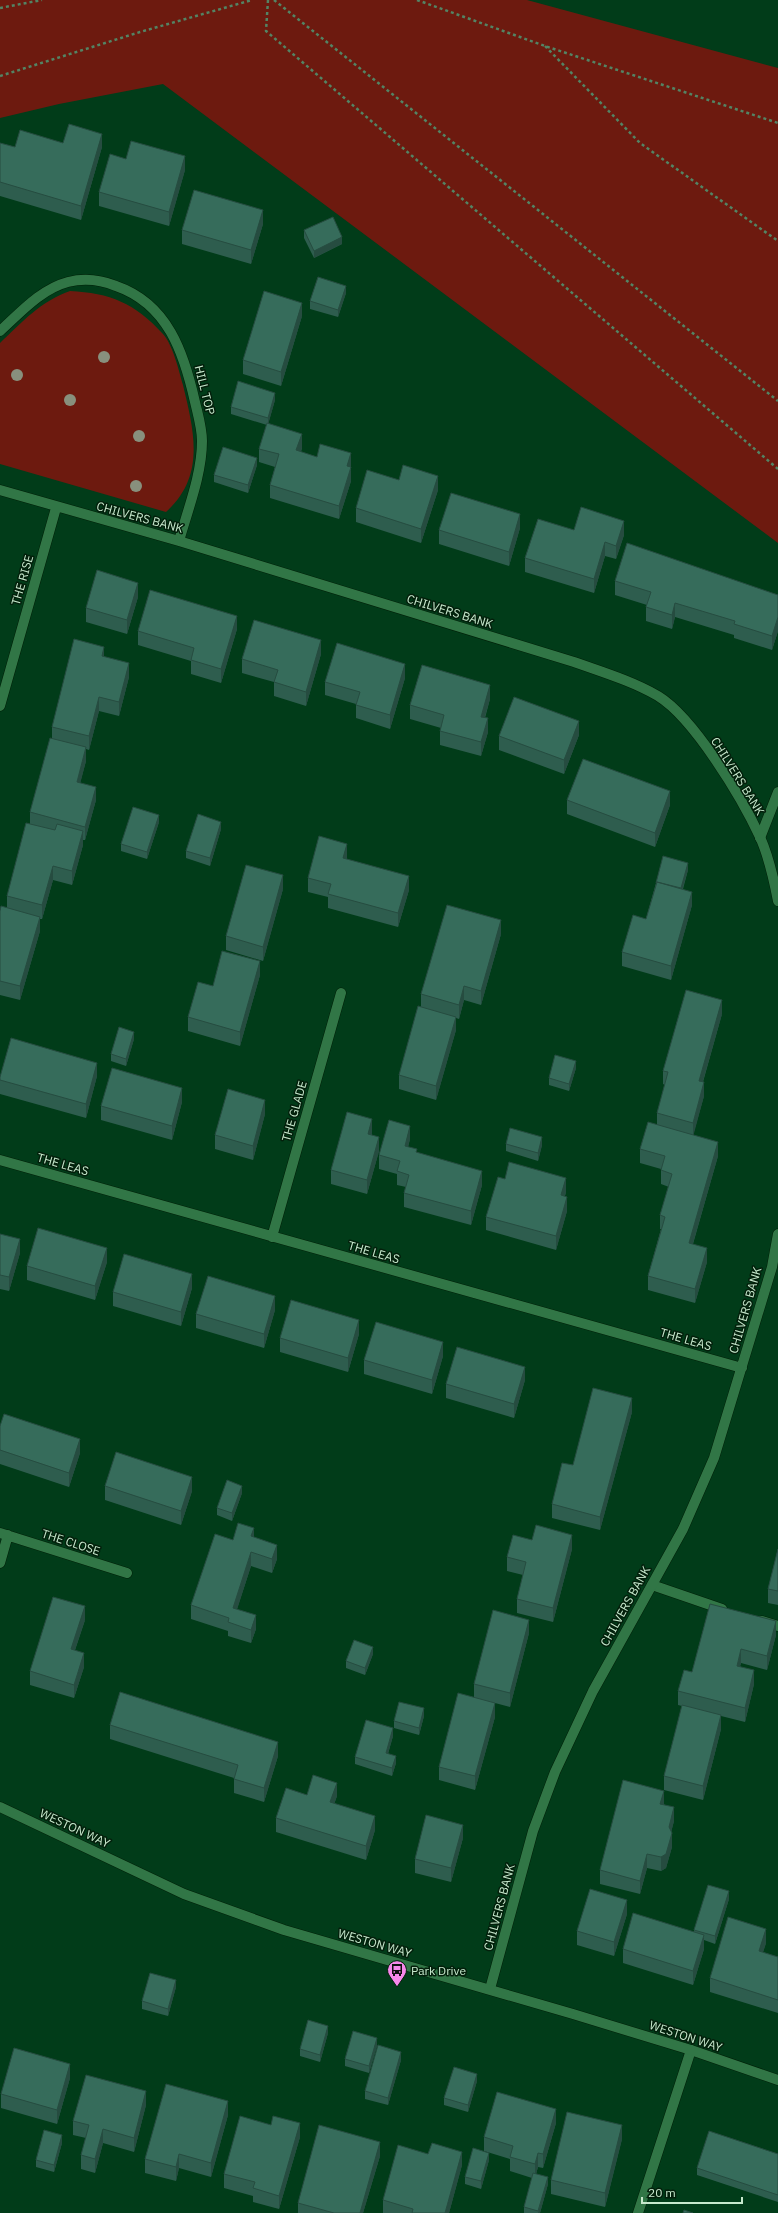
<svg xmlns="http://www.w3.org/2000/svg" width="778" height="2213" font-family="'IBM Plex Sans',sans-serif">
  <rect width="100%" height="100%" fill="#013c19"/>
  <path fill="#6d1a0f" d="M0,0H527L778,68V543L163,84L59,104L0,118Z
    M70,291C110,293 135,303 163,334C173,345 179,371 183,385C194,431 206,476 166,512L0,464V343C22,322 41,301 70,291Z"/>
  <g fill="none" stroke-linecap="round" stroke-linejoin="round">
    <defs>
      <path id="service" d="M760,838L778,792
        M652,1585L722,1609
        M762,1621L778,1626"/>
      <path id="minor" d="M0,331C20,313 41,289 68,282C84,278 101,280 116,286C168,304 184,353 195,402C198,415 202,428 202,441C202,474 188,509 179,541
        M0,490L179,541L574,662C602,672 632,681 658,696C694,718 742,798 760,837C769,857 774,880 778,901
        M0,706L56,508
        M0,1160L742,1368
        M272,1237L341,993
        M0,1533L127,1573
        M0,1563L8,1535
        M490,1989L533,1831L555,1772L593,1691L683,1529L714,1458L772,1267L778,1234
        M638,2213L691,2050"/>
      <path id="tertiary" d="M0,1807L184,1894L284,1930L573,2014L691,2050L778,2080"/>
    </defs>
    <use href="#service" stroke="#002008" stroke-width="11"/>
    <use href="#minor" stroke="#002008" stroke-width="11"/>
    <use href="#tertiary" stroke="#002008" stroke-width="11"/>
    <path stroke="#538464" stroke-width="2.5" stroke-dasharray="3 3" stroke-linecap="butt" d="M268,0L266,31L778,469
      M274,0L778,401
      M417,0L545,46L778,123
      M0,8L42,0
      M545,46L640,143L778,241
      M0,76L140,32L252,0"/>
    <use href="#service" stroke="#317646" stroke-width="10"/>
    <use href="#minor" stroke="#317646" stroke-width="10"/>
    <use href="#tertiary" stroke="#317646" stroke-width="10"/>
  </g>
  <g fill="#88907d">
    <circle cx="104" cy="357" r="6"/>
    <circle cx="17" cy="375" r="6"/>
    <circle cx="70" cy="400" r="6"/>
    <circle cx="139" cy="436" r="6"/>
    <circle cx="136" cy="486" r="6"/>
  </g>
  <path fill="#2e5d4e" d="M0,143L15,147L63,143L102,147L81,220L0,196Z
    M185,170L169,226L99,206V192Z
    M263,224L251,264L182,244V230Z
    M304,230L342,244L314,258L304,238Z
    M346,293L338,317L310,309V301Z
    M302,316L281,386L243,374V360Z
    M275,400L268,424L302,448L301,452L351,467V481L339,519L270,498V485L275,467L259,462V449L267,425L231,414V407Z
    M257,465L248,493L214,482V475Z
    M399,480L438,490L421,543L356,522V508Z
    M520,528L509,566L439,544V530Z
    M574,530L624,535L616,559L605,556L594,593L525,572V558Z
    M615,581L778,595V631L772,650L734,638V635L675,617L672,629L646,621V607L647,605L615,595Z
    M138,597L127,634L86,622V608Z
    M237,629L221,683L191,674V661L138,645V631Z
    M321,654L306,706L274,696V682L242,673V659Z
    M104,657L129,677L119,716L99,711L89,750L86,749V761L80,783L96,800L85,840H83V845L72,885L53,880L42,919H40V931L20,1000L0,995V911L7,907V896L30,824V812L52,738V727Z
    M405,678L390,729L356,718V704L325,695V682Z
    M490,699L485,718L488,732L481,756L440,745V731L441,728L410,719V705Z
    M579,735L564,774L499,750V736Z
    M567,800L670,805L655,847L567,814Z
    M159,822L147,859L121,851V844Z
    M221,829L210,866L186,858V851Z
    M347,858V859L409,890L398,927L328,908V897L308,892V878Z
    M688,870L683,889L692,905L671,980L622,966V952L646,919L656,883Z
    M283,889L263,961L226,950V936Z
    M501,934L481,1005L464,1000L459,1019L456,1018V1030L436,1100L399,1089V1075L421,1007V994Z
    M260,975L240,1046L188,1031V1017L213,986Z
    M722,1014L703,1082L704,1096L693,1135L718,1156L693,1244L707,1262L695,1303L648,1290V1276L661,1229H660V1215L669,1187L661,1184V1169L640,1163V1149L657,1125V1113L665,1085L663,1084V1071Z
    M134,1039L126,1066L111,1061V1054Z
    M576,1068L569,1091L549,1085V1078Z
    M97,1076L86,1118L0,1094V1077Z
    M182,1102L172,1140L101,1120V1106Z
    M265,1114L253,1160L215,1149V1135Z
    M372,1133V1135L379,1151L367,1194L331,1184V1170Z
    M410,1139L408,1147L417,1153L482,1185L471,1225L404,1207V1193L406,1187L397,1185V1174L379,1169V1155Z
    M506,1144L542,1145L538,1161L506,1151Z
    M566,1192L565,1196L567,1211L556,1250L486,1230V1217Z
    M0,1234L20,1253L9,1291L0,1289Z
    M107,1262L95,1300L27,1280V1266Z
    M192,1288L181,1326L113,1306V1292Z
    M275,1310L264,1348L196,1328V1314Z
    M359,1334L348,1372L280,1352V1338Z
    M443,1356L432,1394L364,1374V1360Z
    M525,1380L514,1418L446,1398V1384Z
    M632,1412L600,1530L552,1518V1504L573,1465Z
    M0,1426L80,1453L69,1487L0,1464Z
    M105,1486L192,1491L181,1525L105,1500Z
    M242,1493L232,1521L217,1515V1508Z
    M254,1537L277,1559L272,1573L251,1566L237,1609L256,1629L251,1643L228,1636V1631L191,1619V1605L233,1540Z
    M572,1549L553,1622L517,1613V1599L523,1575L507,1571V1557Z
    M778,1549V1605L768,1603V1589Z
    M710,1604L776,1635L767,1670L741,1663L740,1666L754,1684L745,1722L721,1716V1729L703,1800L664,1790V1776L682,1706L678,1705V1691L692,1672Z
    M85,1620L75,1650L84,1667L74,1698L30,1685V1671Z
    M529,1633L510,1707L495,1703V1717L475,1790L439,1780V1767L474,1697V1684Z
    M373,1654L365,1675L346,1668V1661Z
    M424,1716L419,1735L394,1728V1721Z
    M110,1725L278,1756L264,1802L234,1793V1778L110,1739Z
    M393,1736L388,1754L396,1763L392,1776L355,1764V1757Z
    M307,1795L337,1796L334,1804L375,1830L366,1860L276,1832V1818Z
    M664,1804L674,1821L671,1832L672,1847L666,1868L661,1871L647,1868L640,1894L600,1884V1870Z
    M463,1838L451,1882L415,1873V1859Z
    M729,1899L715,1944L704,1940V1949L693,1985L623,1963V1949L694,1932V1930Z
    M627,1914L614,1956L577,1945V1931Z
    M766,1943L763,1952L778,1957V2013L710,1992V1978Z
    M176,1987L168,2016L142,2009V2001Z
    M328,2033L320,2062L300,2056V2049Z
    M377,2046L369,2073L345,2066V2059Z
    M401,2060L388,2105L365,2099V2091Z
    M70,2078L57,2124L1,2108V2094Z
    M477,2081L468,2112L444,2105V2098Z
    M146,2105L134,2152L103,2143L95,2173L81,2169V2155L86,2138L73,2135V2121Z
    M228,2115L211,2177L179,2168L176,2181L145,2173V2159Z
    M556,2123L543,2168L538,2167L536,2174L548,2184L540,2213H524V2207L532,2178L510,2171V2159L484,2151V2137Z
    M300,2137L279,2209L253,2202V2196L224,2188V2174Z
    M622,2139L605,2207L551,2194V2180Z
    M62,2143L54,2172L36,2167V2160Z
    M778,2154V2202L697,2175V2168Z
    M380,2156L363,2213H298V2203Z
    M489,2160L481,2189L465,2184V2177Z
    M462,2165L449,2213H383V2200Z"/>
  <path fill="#264c40" d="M102,134V147L81,220V206Z
    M185,156V170L169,226V212Z
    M263,210V224L251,264V250Z
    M342,237V244L314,258V251Z
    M346,286V293L338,317V310Z
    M302,303V316L281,386V372Z
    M275,393V400L268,425V418Z
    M302,434V448L296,464V450Z
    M351,453V467L347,466Z
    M257,458V465L248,493V485Z
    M351,467V481L339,519V506Z
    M438,476V490L421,543V529Z
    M520,514V528L509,566V552Z
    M624,521V535L616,559V546Z
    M605,542V556L594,593V579Z
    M138,583V597L127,634V620Z
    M675,603V617L672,629V615Z
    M237,616V629L221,683V669Z
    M778,617V631L772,650V636Z
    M321,640V654L306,706V692Z
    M104,647V660L102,656Z
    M129,663V677L119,716V702Z
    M405,664V678L390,729V715Z
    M490,685V699L481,730V717Z
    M99,697V711L89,750V736Z
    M488,718V732L481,756V742Z
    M579,721V735L564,774V760Z
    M86,747V761L77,796V782Z
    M96,787V800L85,840V827Z
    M670,791V805L655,847V833Z
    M159,815V822L147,859V852Z
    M221,822V829L210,866V858Z
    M83,831V845L72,885V871Z
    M347,844V858L343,872V858Z
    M688,863V870L680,897V890Z
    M53,866V880L42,919V905Z
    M283,875V889L263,961V947Z
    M409,876V890L398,927V913Z
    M692,892V905L671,980V966Z
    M40,917V931L20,1000V986Z
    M501,920V934L481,1005V991Z
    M260,961V975L240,1046V1032Z
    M464,986V1000L459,1019V1005Z
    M722,1000V1014L699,1095V1081Z
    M456,1017V1030L436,1100V1086Z
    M134,1032V1039L126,1066V1059Z
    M576,1061V1068L569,1091V1084Z
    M97,1063V1076L86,1118V1104Z
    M704,1082V1096L693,1137V1123Z
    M182,1088V1102L172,1140V1126Z
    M265,1100V1114L253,1160V1146Z
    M372,1119V1133L368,1148V1134Z
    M410,1126V1139L405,1159V1146Z
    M379,1137V1151L367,1194V1180Z
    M542,1137V1145L538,1161V1153Z
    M718,1142V1156L689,1257V1243Z
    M482,1171V1185L471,1225V1211Z
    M566,1178V1192L561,1209V1195Z
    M567,1197V1211L556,1250V1236Z
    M20,1239V1253L9,1291V1277Z
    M107,1248V1262L95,1300V1286Z
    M707,1248V1262L695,1303V1289Z
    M192,1274V1288L181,1326V1312Z
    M275,1296V1310L264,1348V1334Z
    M359,1320V1334L348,1372V1358Z
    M443,1342V1356L432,1394V1380Z
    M525,1367V1380L514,1418V1404Z
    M632,1398V1412L600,1530V1517Z
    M80,1439V1453L69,1487V1473Z
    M192,1477V1491L181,1525V1511Z
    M242,1486V1493L232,1521V1513Z
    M254,1528V1542L251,1536Z
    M572,1535V1549L553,1622V1608Z
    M277,1545V1559L272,1573V1559Z
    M251,1552V1566L233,1622V1608Z
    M85,1606V1620L71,1662V1649Z
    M256,1615V1629L251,1643V1630Z
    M529,1620V1633L510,1707V1693Z
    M776,1621V1635L767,1670V1656Z
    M373,1647V1654L365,1675V1668Z
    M741,1649V1663L737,1680V1666Z
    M84,1653V1667L74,1698V1685Z
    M754,1670V1684L745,1722V1708Z
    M495,1703V1717L475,1790V1776Z
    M424,1708V1716L419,1735V1728Z
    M721,1715V1729L703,1800V1786Z
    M393,1728V1736L386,1760V1753Z
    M278,1742V1756L264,1802V1788Z
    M396,1756V1763L392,1776V1768Z
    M337,1783V1796L330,1816V1802Z
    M664,1791V1805L660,1804Z
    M674,1807V1821L669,1841V1827Z
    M375,1816V1830L366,1860V1846Z
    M463,1825V1838L451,1882V1868Z
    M672,1833V1847L666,1868L661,1871V1857Z
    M647,1854V1868L640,1894V1881Z
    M729,1891V1899L715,1944V1936Z
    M627,1900V1914L614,1956V1942Z
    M766,1929V1943L759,1965V1951Z
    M704,1935V1949L693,1985V1971Z
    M176,1980V1987L168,2016V2009Z
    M328,2026V2033L320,2062V2055Z
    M377,2038V2046L369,2073V2066Z
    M401,2052V2060L388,2105V2098Z
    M70,2064V2078L57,2124V2110Z
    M477,2074V2081L468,2112V2105Z
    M146,2091V2105L134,2152V2138Z
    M228,2101V2115L211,2177V2163Z
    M556,2109V2123L543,2168V2154Z
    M300,2123V2137L279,2209V2196Z
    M622,2125V2139L605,2207V2193Z
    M103,2129V2143L95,2173V2159Z
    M62,2135V2143L54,2172V2165Z
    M380,2142V2156L363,2213H360Z
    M462,2152V2165L449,2213H445Z
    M489,2153V2160L481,2189V2181Z
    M538,2153V2167L535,2178V2164Z
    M179,2154V2168L176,2181V2167Z
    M548,2177V2184L540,2213H538Z"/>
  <path fill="#366c5b" stroke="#264c40" d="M69,124L102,134L81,206L0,182V143L15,147L20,130L63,143Z
    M131,141L185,156L169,212L99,192L110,154L126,159Z
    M194,190L263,210L251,250L182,230Z
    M333,217L342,237L314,251L304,230Z
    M318,277L346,286L338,310L310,301Z
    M264,291L302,303L281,372L243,360Z
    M238,381L275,393L268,418L231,407Z
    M267,423L302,434L296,450L317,457L320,444L351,453L347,466L351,467L339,506L270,485L279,454L259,449Z
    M223,447L257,458L248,485L214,475Z
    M403,465L438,476L421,529L356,508L367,470L399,480Z
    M451,493L520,514L509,552L439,530Z
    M581,507L624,521L616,546L605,542L594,579L525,558L538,519L574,530Z
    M627,543L778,595V617L772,636L734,624L735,621L675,603L672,615L646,607L651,592L615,581Z
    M97,570L138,583L127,620L86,608Z
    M150,590L237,616L221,669L191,660L194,648L138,631Z
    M254,620L321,640L306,692L274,682L278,670L242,659Z
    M74,639L104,647L102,656L129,663L119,702L99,697L89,736L52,727Z
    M337,643L405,664L390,715L356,705L360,692L325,682Z
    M422,665L490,685L481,717L488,718L481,742L440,731L444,715L410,705Z
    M514,697L579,721L564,760L499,736Z
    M50,738L86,747L77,782L96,787L85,827L30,812Z
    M583,759L670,791L655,833L567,800Z
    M133,807L159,815L147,852L121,844Z
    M198,814L221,822L210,858L186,851Z
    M26,823L55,830L57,824L83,831L72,871L53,866L42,905L7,896Z
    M319,836L347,844L343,858L409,876L398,913L328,894L331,884L308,878Z
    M663,856L688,863L681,888L657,882L656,883Z
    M246,865L283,875L263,947L226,936Z
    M657,882L692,892L671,966L622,952L633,915L646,919Z
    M447,905L501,920L481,991L464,986L459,1005L421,994Z
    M1,906L40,917L20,986L0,981V911Z
    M222,951L260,961L240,1032L188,1017L198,982L213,986Z
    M686,990L722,1000L699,1081L704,1082L693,1123L657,1113L668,1072L663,1071Z
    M418,1006L456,1017L436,1086L399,1075Z
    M119,1027L134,1032L126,1059L111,1054Z
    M11,1038L97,1063L86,1104L0,1080V1077Z
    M555,1055L576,1061L569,1084L549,1078Z
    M112,1068L182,1088L172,1126L101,1106Z
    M228,1089L265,1100L253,1146L215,1135Z
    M347,1112L372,1119L368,1134L379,1137L367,1180L331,1170Z
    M389,1120L410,1126L405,1146L417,1149L416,1152L482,1171L471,1211L404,1193L409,1175L397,1171L400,1161L379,1155Z
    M648,1122L718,1142L689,1243L707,1248L695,1289L648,1276L665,1217L660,1215L672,1174L661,1170L665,1156L640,1149Z
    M510,1128L542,1137L538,1153L506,1144Z
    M509,1162L566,1178L561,1195L567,1197L556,1236L486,1217L498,1177L505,1179Z
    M38,1228L107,1248L95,1286L27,1266Z
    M0,1234L20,1239L9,1277L0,1275Z
    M124,1254L192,1274L181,1312L113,1292Z
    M208,1276L275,1296L264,1334L196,1314Z
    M291,1300L359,1320L348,1358L280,1338Z
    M376,1322L443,1342L432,1380L364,1360Z
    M457,1347L525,1367L514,1404L446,1384Z
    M593,1388L632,1398L600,1517L552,1504L562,1463L573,1465Z
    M4,1414L80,1439L69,1473L0,1450V1426Z
    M116,1452L192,1477L181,1511L105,1486Z
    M227,1480L242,1486L232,1513L217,1508Z
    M238,1523L254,1528L251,1536L277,1545L272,1559L251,1552L233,1608L256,1615L251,1630L228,1622L229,1618L191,1605L215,1534L233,1540Z
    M536,1525L572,1535L553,1608L517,1599L526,1562L507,1557L513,1535L532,1540Z
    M778,1549V1591L768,1589Z
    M53,1597L85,1606L71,1649L84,1653L74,1685L30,1671Z
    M710,1604L776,1621L767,1656L741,1649L737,1666L754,1670L745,1708L678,1691L684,1670L692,1672Z
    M493,1610L529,1620L510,1693L474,1684Z
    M354,1640L373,1647L365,1668L346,1661Z
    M120,1692L278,1742L264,1788L234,1779L238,1765L110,1725Z
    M458,1693L495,1703L475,1776L439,1767Z
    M399,1702L424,1708L419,1728L394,1721Z
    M682,1705L721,1715L703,1786L664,1776Z
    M366,1720L393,1728L386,1753L396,1756L392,1768L355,1757Z
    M313,1775L337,1783L330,1802L375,1816L366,1846L276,1818L286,1788L307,1795Z
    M623,1780L664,1791L660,1804L674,1807L669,1827L672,1833L666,1854L661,1857L647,1854L640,1881L600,1870Z
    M426,1815L463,1825L451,1868L415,1859Z
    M708,1885L729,1891L715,1936L694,1930Z
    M590,1889L627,1900L614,1942L577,1931Z
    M633,1913L704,1935L693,1971L623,1949Z
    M728,1917L766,1929L759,1951L778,1957V2000L710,1978Z
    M150,1973L176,1980L168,2009L142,2001Z
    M308,2020L328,2026L320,2055L300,2049Z
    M353,2031L377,2038L369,2066L345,2059Z
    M378,2045L401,2052L388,2098L365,2091Z
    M14,2048L70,2064L57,2110L1,2094Z
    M454,2067L477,2074L468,2105L444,2098Z
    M86,2075L146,2091L134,2138L103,2129L95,2159L81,2155L89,2125L73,2121Z
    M166,2084L228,2101L211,2163L179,2154L176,2167L145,2159Z
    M497,2092L556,2109L543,2154L538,2153L535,2164L510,2157L513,2146L484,2137Z
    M567,2112L622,2125L605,2193L551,2180Z
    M240,2116L271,2125L273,2116L300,2123L279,2196L253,2188L255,2182L224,2174Z
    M319,2125L380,2142L360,2213H334L298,2203Z
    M44,2130L62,2135L54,2165L36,2160Z
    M709,2131L778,2154V2195L697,2168Z
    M432,2143L462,2152L445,2213H412L413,2209L383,2200L398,2145L428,2154Z
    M473,2148L489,2153L481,2181L465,2177Z
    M533,2173L548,2177L538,2211L524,2207Z
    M684,2210L693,2213H683Z"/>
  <defs>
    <symbol id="bus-pin" viewBox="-11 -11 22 30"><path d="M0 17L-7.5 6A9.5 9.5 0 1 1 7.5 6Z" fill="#f788eb" stroke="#031f0b"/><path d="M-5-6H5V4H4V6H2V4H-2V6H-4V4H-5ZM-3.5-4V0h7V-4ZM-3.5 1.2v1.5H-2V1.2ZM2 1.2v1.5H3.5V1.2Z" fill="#111"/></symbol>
  </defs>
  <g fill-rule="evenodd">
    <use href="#bus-pin" x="386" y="1959" width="22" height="30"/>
  </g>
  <g text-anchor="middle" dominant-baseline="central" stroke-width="3" stroke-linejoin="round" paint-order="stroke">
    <g font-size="12" fill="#c7e9cd" stroke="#031f0b">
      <text transform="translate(205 390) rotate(76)">HILL TOP</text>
      <text transform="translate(140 517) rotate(15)">CHILVERS BANK</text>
      <text transform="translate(22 580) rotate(-74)">THE RISE</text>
      <text transform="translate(450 611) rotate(17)">CHILVERS BANK</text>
      <text transform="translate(738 776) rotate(58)">CHILVERS BANK</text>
      <text transform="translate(294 1111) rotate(-74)">THE GLADE</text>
      <text transform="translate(63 1164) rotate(16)">THE LEAS</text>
      <text transform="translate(374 1252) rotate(16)">THE LEAS</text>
      <text transform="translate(745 1310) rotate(-74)">CHILVERS BANK</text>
      <text transform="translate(686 1339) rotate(16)">THE LEAS</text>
      <text transform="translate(71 1542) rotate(18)">THE CLOSE</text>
      <text transform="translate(625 1606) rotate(-61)">CHILVERS BANK</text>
      <text transform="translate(75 1828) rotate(25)">WESTON WAY</text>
      <text transform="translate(499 1907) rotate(-75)">CHILVERS BANK</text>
      <text transform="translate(375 1943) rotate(16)">WESTON WAY</text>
      <text transform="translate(686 2036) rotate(18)">WESTON WAY</text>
    </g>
    <g font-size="12" fill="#c7e9cd" stroke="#031f0b" text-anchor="start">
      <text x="411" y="1970">Park Drive</text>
    </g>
  </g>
  <path d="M642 2197v6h100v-6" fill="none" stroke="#c7e9cd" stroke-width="2"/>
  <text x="648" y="2197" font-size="12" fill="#c7e9cd" stroke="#031f0b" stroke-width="3" paint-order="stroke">20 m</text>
</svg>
